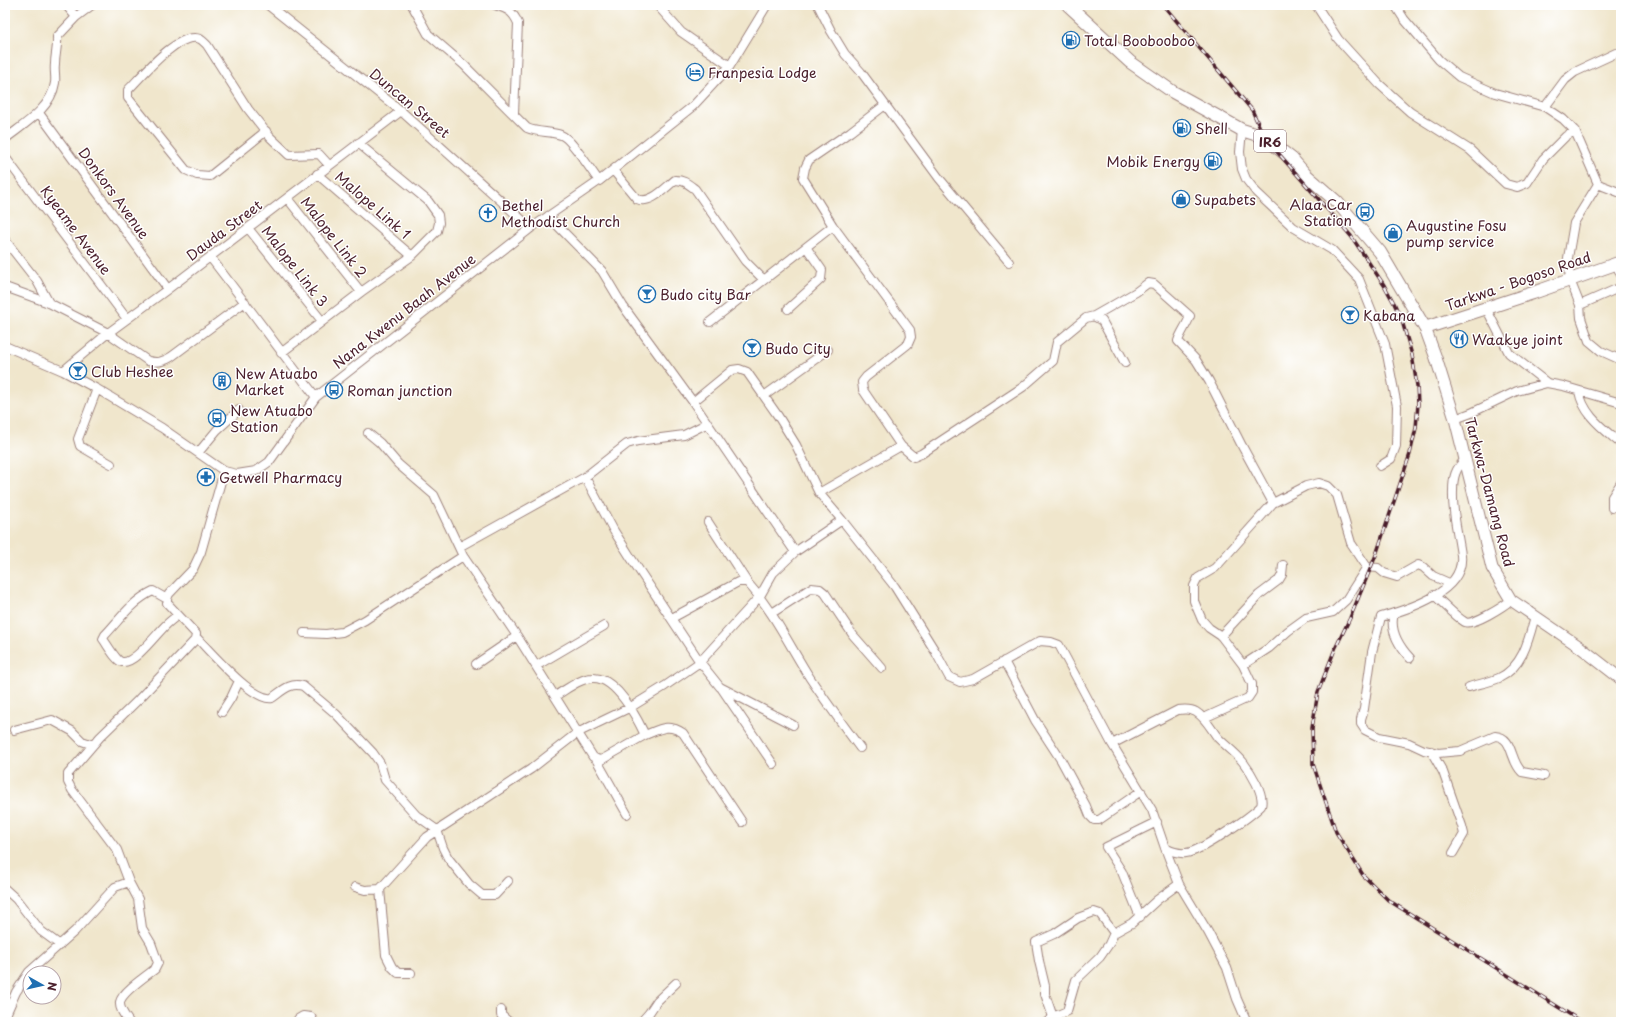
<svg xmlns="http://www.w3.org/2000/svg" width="1626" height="1027" font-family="'Playpen Sans',sans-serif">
  <rect width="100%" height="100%" fill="#fff"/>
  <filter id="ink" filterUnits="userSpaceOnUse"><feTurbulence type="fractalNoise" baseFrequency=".025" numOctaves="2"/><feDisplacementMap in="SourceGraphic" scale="8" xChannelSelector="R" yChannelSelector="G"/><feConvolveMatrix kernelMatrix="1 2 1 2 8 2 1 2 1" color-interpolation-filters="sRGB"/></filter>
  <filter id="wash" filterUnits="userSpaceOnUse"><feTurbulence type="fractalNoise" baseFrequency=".012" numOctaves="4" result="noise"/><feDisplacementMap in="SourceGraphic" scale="16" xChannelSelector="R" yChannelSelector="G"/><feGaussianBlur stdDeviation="0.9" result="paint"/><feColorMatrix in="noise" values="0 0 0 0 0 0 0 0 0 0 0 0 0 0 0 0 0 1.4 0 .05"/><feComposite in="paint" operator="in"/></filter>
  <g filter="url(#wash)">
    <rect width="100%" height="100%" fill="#f0e6cc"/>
  </g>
  <g filter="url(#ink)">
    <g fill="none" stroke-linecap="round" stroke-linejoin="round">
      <defs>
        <path id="street" d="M66,5L76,17
          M268,5L401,111L531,228
          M412,5L428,34L464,65L527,128C539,133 550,131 561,135C571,138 592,172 599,181
          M495,5C507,9 512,10 518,23L514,113
          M657,5L681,32L730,66
          M818,5L831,31L845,54L861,72L939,178L1009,262
          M1316,5L1338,39L1379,84L1410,112L1470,150L1506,184L1517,187L1527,183L1543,159L1566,136L1575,131L1598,184L1574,223L1568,258L1570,280L1580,305L1581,318L1589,341L1601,351L1621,360
          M1395,5L1404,19L1439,60L1459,77L1495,93L1545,107L1563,119L1575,131
          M885,105L850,132L809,160L805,168L803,178L833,226L910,330L911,337L908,344L866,377L862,382L863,390L901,446L914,457L921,454L1023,387L1053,361L1057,342L1086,318L1094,316L1102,321L1125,363
          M1545,107L1565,80L1575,72L1616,53
          M39,113L168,289
          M1242,130L1240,152L1242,169L1246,179L1256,192L1293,227L1332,250L1359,279L1385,344L1397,406L1396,446L1391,459L1380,466
          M266,131L210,176L197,175L186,170L128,98V90C141,77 179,30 200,39C202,40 205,43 207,45L248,109L270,137L289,155L319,154L329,165
          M5,139C24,124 51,109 55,83C56,77 54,70 55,64C55,54 58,47 57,37L76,17L92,5
          M5,157L127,319
          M613,170L637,199C650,205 665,188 675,180C684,180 688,184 695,189L745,261L764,280
          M317,174L412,256
          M1598,184L1621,193
          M287,198L361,292
          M548,216L602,271L623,306L693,402L732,370L739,369L747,372L778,416L796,445L819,493
          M248,228L322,321
          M5,240L37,281L49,303
          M210,257C246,303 280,351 316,397
          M1616,264L1621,275
          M5,287L49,303L108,333L148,361C157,363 163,362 171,357L245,302
          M1580,305L1621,287
          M1486,308L1509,353L1547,383L1563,386L1621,403
          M788,309L821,279L822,270L806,247
          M1094,316L1136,292L1148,283L1154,284L1190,316C1187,325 1181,332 1178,341L1196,360L1209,381L1242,446L1273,503
          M710,322L833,226
          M5,346L63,371L97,389L162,428L224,471L237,474L256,471L269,462L316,397L531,228L599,181L693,106L730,66L767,5
          M281,353L361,292L412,256L437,231L439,223L438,215L428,201L358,143
          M63,371L108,333L168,289L401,111
          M97,389L78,439L80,446L111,464
          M1579,391C1583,415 1604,429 1621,444
          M764,396L828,350
          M693,402L795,552L842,520L819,493L901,446
          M1455,419L1471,413L1517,391L1547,383
          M368,433L380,443L398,464L434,495L463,556L517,636
          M198,453L217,430L239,410
          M1466,459C1455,468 1453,478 1453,491C1452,513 1458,533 1461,555C1465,592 1409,609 1381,617L1372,652L1364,709L1361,719V724L1365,730L1379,737L1409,743L1424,750L1438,753L1460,751L1495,736C1514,737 1509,760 1522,772L1544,776
          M585,477L614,531L631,558L700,662L720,687L793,725
          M1612,508V497L1621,483
          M842,520L895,587L935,651L949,677L960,682L973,679L1040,641L1051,642L1059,645L1112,744L1152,810L1165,848L1179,884L1157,900L1132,923L1114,933L1109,944L1100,957L1076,980L1067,1011L1053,1017L1047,1022
          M708,522L747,582
          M459,547L585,477L627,444L638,441L684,435L708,423
          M1434,595C1442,602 1457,618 1465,622C1473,626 1504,606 1511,600
          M167,599L153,591C132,601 121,618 105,635L103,639C107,644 116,661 122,662C135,664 157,633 166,625C170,621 174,618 178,615
          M772,613L811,588L820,589L825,593L853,635L882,668
          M1394,613C1389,630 1399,646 1410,658
          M672,618L738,582H747C774,612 789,645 810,678C826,702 843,725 860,748
          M304,633L326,634L342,632L365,620L463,556
          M1221,636L1259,595L1279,580L1282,575L1283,565
          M196,637C210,651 253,702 272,698C282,691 290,682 303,686L336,714L373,753L380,763L385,780L416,815L437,830L443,848L448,858L469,884L482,895H495L508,881
          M1004,661L1035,720L1061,760L1086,806L1090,816L1094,820H1099L1141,791
          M476,664L517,636L593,757L599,760L603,759L645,735
          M1243,665L1269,648L1288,631L1306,618L1333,612L1346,600L1367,567L1378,568L1384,573L1397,577L1418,565L1423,567L1433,576L1449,583
          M536,666L604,626
          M1469,687C1479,684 1490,682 1499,678C1523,667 1529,639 1535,616
          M722,689L773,764
          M555,696C566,690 580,678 593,678C616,677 637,718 645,735C660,729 669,723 683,733L742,822
          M222,712L231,698L239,681
          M1204,718L1248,698L1252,692V684L1243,665L1221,636L1209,628L1202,620L1194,601V586L1198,578L1215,568L1273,503L1306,486L1319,483L1328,486L1337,495L1351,543L1367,567
          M14,730L52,720L72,731L82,741L93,745
          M1112,744L1178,710C1185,709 1191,709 1196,712C1206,718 1211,729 1218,738C1226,746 1236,753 1243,762C1250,771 1265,794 1261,806C1250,817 1200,852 1186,853C1178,854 1171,851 1165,848
          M1431,751L1443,772L1462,826L1464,834L1453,853
          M596,759L627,814
          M1179,884L1208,932L1227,968L1237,999L1247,1022
          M355,887L365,890L380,889L427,837L531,769L577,733L631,707L665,686L700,662L760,596L773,573L795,552
          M5,889L16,899L41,931L60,945
          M380,889L386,955L392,967L398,973H411
          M1140,917L1122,872L1106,847L1157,822
          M501,1010V1015L509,1022
          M5,1017L16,992L29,972L75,931L115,887L129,882
          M1053,1017L1045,994V986L1039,961L1036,942L1054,934L1078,918L1094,912L1100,914L1114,933
          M129,1022C125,1016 119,1009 120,1002C122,992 146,976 155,969L158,963L156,957L151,943L142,928L138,899L129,882L117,850L72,790L68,782V774L100,737L138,700L195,640L196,634L167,603V599L169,594L193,569L201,552L224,471
          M297,1022L298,1019L303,1016L311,1017L314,1022
          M641,1022L649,1013L657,1001L676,983"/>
        <path id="secondary" d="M1425,328L1436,358L1455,419L1492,568L1511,600L1580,647L1621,679"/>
        <path id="primary" d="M1068,5L1130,62L1173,92L1242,130L1264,137L1292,159L1305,174L1337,202L1380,252L1425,328L1533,293L1621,262"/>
      </defs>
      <use href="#street" stroke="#9d827c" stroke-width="10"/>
      <use href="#secondary" stroke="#9d827c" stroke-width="13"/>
      <use href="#primary" stroke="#9d827c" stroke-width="14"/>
      <use href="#street" stroke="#fff" stroke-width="8"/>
      <use href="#secondary" stroke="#fff" stroke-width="11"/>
      <use href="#primary" stroke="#fff" stroke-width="12"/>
      <defs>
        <path id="rail" d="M1163,5L1252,110L1264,137L1351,236L1384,285L1394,303L1402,321L1412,355L1417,386L1418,404L1416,428L1410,454L1376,555L1350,618L1335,649L1318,692L1312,728L1313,764L1336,832L1363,875L1388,900L1582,1022"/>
      </defs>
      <use href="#rail" stroke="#4a1f2b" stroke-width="3.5"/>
      <use href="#rail" stroke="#fff" stroke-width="2" stroke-dasharray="6" stroke-linecap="butt"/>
    </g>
  </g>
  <defs>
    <symbol id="fuel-ring" viewBox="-11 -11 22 22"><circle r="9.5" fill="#fff" stroke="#1f6fb2" stroke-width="1.5"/><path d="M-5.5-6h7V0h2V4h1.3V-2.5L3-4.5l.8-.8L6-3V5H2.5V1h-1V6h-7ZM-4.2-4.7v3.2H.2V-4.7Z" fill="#1f6fb2"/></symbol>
    <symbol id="hotel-ring" viewBox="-11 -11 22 22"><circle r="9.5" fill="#fff" stroke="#1f6fb2" stroke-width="1.5"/><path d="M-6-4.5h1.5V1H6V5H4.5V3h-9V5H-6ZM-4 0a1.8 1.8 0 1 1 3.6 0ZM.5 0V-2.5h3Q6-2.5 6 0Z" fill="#1f6fb2"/></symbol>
    <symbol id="shop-ring" viewBox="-11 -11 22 22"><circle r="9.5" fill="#fff" stroke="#1f6fb2" stroke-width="1.5"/><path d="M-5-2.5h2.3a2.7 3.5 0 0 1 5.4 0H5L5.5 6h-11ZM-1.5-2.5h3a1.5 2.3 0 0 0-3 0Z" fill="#1f6fb2"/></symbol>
    <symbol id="bus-ring" viewBox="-11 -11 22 22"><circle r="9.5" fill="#fff" stroke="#1f6fb2" stroke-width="1.5"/><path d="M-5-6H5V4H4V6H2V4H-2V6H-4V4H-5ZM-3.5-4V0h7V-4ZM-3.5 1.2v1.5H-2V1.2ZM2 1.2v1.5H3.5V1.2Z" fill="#1f6fb2"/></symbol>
    <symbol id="church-ring" viewBox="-11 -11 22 22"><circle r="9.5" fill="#fff" stroke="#1f6fb2" stroke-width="1.5"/><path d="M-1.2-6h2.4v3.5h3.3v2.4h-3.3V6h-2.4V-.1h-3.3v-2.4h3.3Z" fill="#1f6fb2"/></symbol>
    <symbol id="bar-ring" viewBox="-11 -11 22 22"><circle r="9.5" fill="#fff" stroke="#1f6fb2" stroke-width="1.5"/><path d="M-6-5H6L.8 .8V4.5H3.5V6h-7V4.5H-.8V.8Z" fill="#1f6fb2"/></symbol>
    <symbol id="restaurant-ring" viewBox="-11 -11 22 22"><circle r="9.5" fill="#fff" stroke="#1f6fb2" stroke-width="1.5"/><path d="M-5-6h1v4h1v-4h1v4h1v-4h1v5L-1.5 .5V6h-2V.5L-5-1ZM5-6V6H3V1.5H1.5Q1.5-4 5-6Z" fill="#1f6fb2"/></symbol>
    <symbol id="building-ring" viewBox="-11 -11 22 22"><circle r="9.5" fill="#fff" stroke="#1f6fb2" stroke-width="1.5"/><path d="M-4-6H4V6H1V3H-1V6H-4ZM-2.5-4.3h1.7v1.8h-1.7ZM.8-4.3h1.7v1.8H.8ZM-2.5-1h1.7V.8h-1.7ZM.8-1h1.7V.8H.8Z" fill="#1f6fb2"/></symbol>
    <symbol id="pharmacy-ring" viewBox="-11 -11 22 22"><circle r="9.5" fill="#fff" stroke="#1f6fb2" stroke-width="1.5"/><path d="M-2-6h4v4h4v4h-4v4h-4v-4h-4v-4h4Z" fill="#1f6fb2"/></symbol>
  </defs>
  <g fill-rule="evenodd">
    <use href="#fuel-ring" x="1061" y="30" width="20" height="20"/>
    <use href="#hotel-ring" x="685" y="62" width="20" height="20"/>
    <use href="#fuel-ring" x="1172" y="118" width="20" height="20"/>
    <use href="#fuel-ring" x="1203" y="151" width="20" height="20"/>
    <use href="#shop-ring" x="1171" y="189" width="20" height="20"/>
    <use href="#bus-ring" x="1355" y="202" width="20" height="20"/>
    <use href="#church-ring" x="478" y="203" width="20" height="20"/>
    <use href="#shop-ring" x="1383" y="223" width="20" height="20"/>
    <use href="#bar-ring" x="637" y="284" width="20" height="20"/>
    <use href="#bar-ring" x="1340" y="305" width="20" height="20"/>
    <use href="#restaurant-ring" x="1449" y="329" width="20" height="20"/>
    <use href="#bar-ring" x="742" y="338" width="20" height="20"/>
    <use href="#bar-ring" x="68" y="361" width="20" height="20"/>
    <use href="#building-ring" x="212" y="371" width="20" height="20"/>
    <use href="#bus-ring" x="324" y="380" width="20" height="20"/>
    <use href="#bus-ring" x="207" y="408" width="20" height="20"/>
    <use href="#pharmacy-ring" x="196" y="467" width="20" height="20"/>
  </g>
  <g text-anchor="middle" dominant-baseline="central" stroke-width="3" stroke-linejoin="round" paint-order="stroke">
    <rect fill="#fff" stroke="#80626b" stroke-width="1" x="1254" y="130" width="32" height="22" rx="3"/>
    <g font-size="13" font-weight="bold" fill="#4a1f2b">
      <text x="1270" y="141">IR6</text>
    </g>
    <g font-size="14" fill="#4a1f2b" stroke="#fff" text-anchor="start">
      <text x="1084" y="40">Total Boobooboo</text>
      <text x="708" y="72">Franpesia Lodge</text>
      <text x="1195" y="128">Shell</text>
      <text x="1200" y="161" text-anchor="end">Mobik Energy</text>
      <text x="1194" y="199">Supabets</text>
      <text x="1352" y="204" text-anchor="end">Alaa Car<tspan x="1352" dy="16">Station</tspan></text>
      <text x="501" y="205">Bethel<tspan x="501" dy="16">Methodist Church</tspan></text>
      <text x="1406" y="225">Augustine Fosu<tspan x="1406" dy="16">pump service</tspan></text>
      <text x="660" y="294">Budo city Bar</text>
      <text x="1363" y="315">Kabana</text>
      <text x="1472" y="339">Waakye joint</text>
      <text x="765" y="348">Budo City</text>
      <text x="91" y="371">Club Heshee</text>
      <text x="235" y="373">New Atuabo<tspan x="235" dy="16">Market</tspan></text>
      <text x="347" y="390">Roman junction</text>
      <text x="230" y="410">New Atuabo<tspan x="230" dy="16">Station</tspan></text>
      <text x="219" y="477">Getwell Pharmacy</text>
    </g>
    <g font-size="14" fill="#4a1f2b" stroke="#fff">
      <text transform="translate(410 103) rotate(40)">Duncan Street</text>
      <text transform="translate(114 193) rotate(54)">Donkors Avenue</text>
      <text transform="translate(373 205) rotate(41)">Malope Link 1</text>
      <text transform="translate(76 230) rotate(53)">Kyeame Avenue</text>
      <text transform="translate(224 230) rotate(-37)">Dauda Street</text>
      <text transform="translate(334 237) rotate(52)">Malope Link 2</text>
      <text transform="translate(295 266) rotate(52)">Malope Link 3</text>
      <text transform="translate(1518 281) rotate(-19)">Tarkwa - Bogoso Road</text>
      <text transform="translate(404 311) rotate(-38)">Nana Kwenu Baah Avenue</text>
      <text transform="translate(1490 492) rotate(75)">Tarkwa-Damang Road</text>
    </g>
  </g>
  <rect width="1626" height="1027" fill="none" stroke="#fff" stroke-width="20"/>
  <g transform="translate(42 985) rotate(98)"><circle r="19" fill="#ffffff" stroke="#b7a5aa"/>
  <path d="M0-3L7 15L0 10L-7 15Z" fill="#1f6fb2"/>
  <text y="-6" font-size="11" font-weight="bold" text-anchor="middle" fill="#4a1f2b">N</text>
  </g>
</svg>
